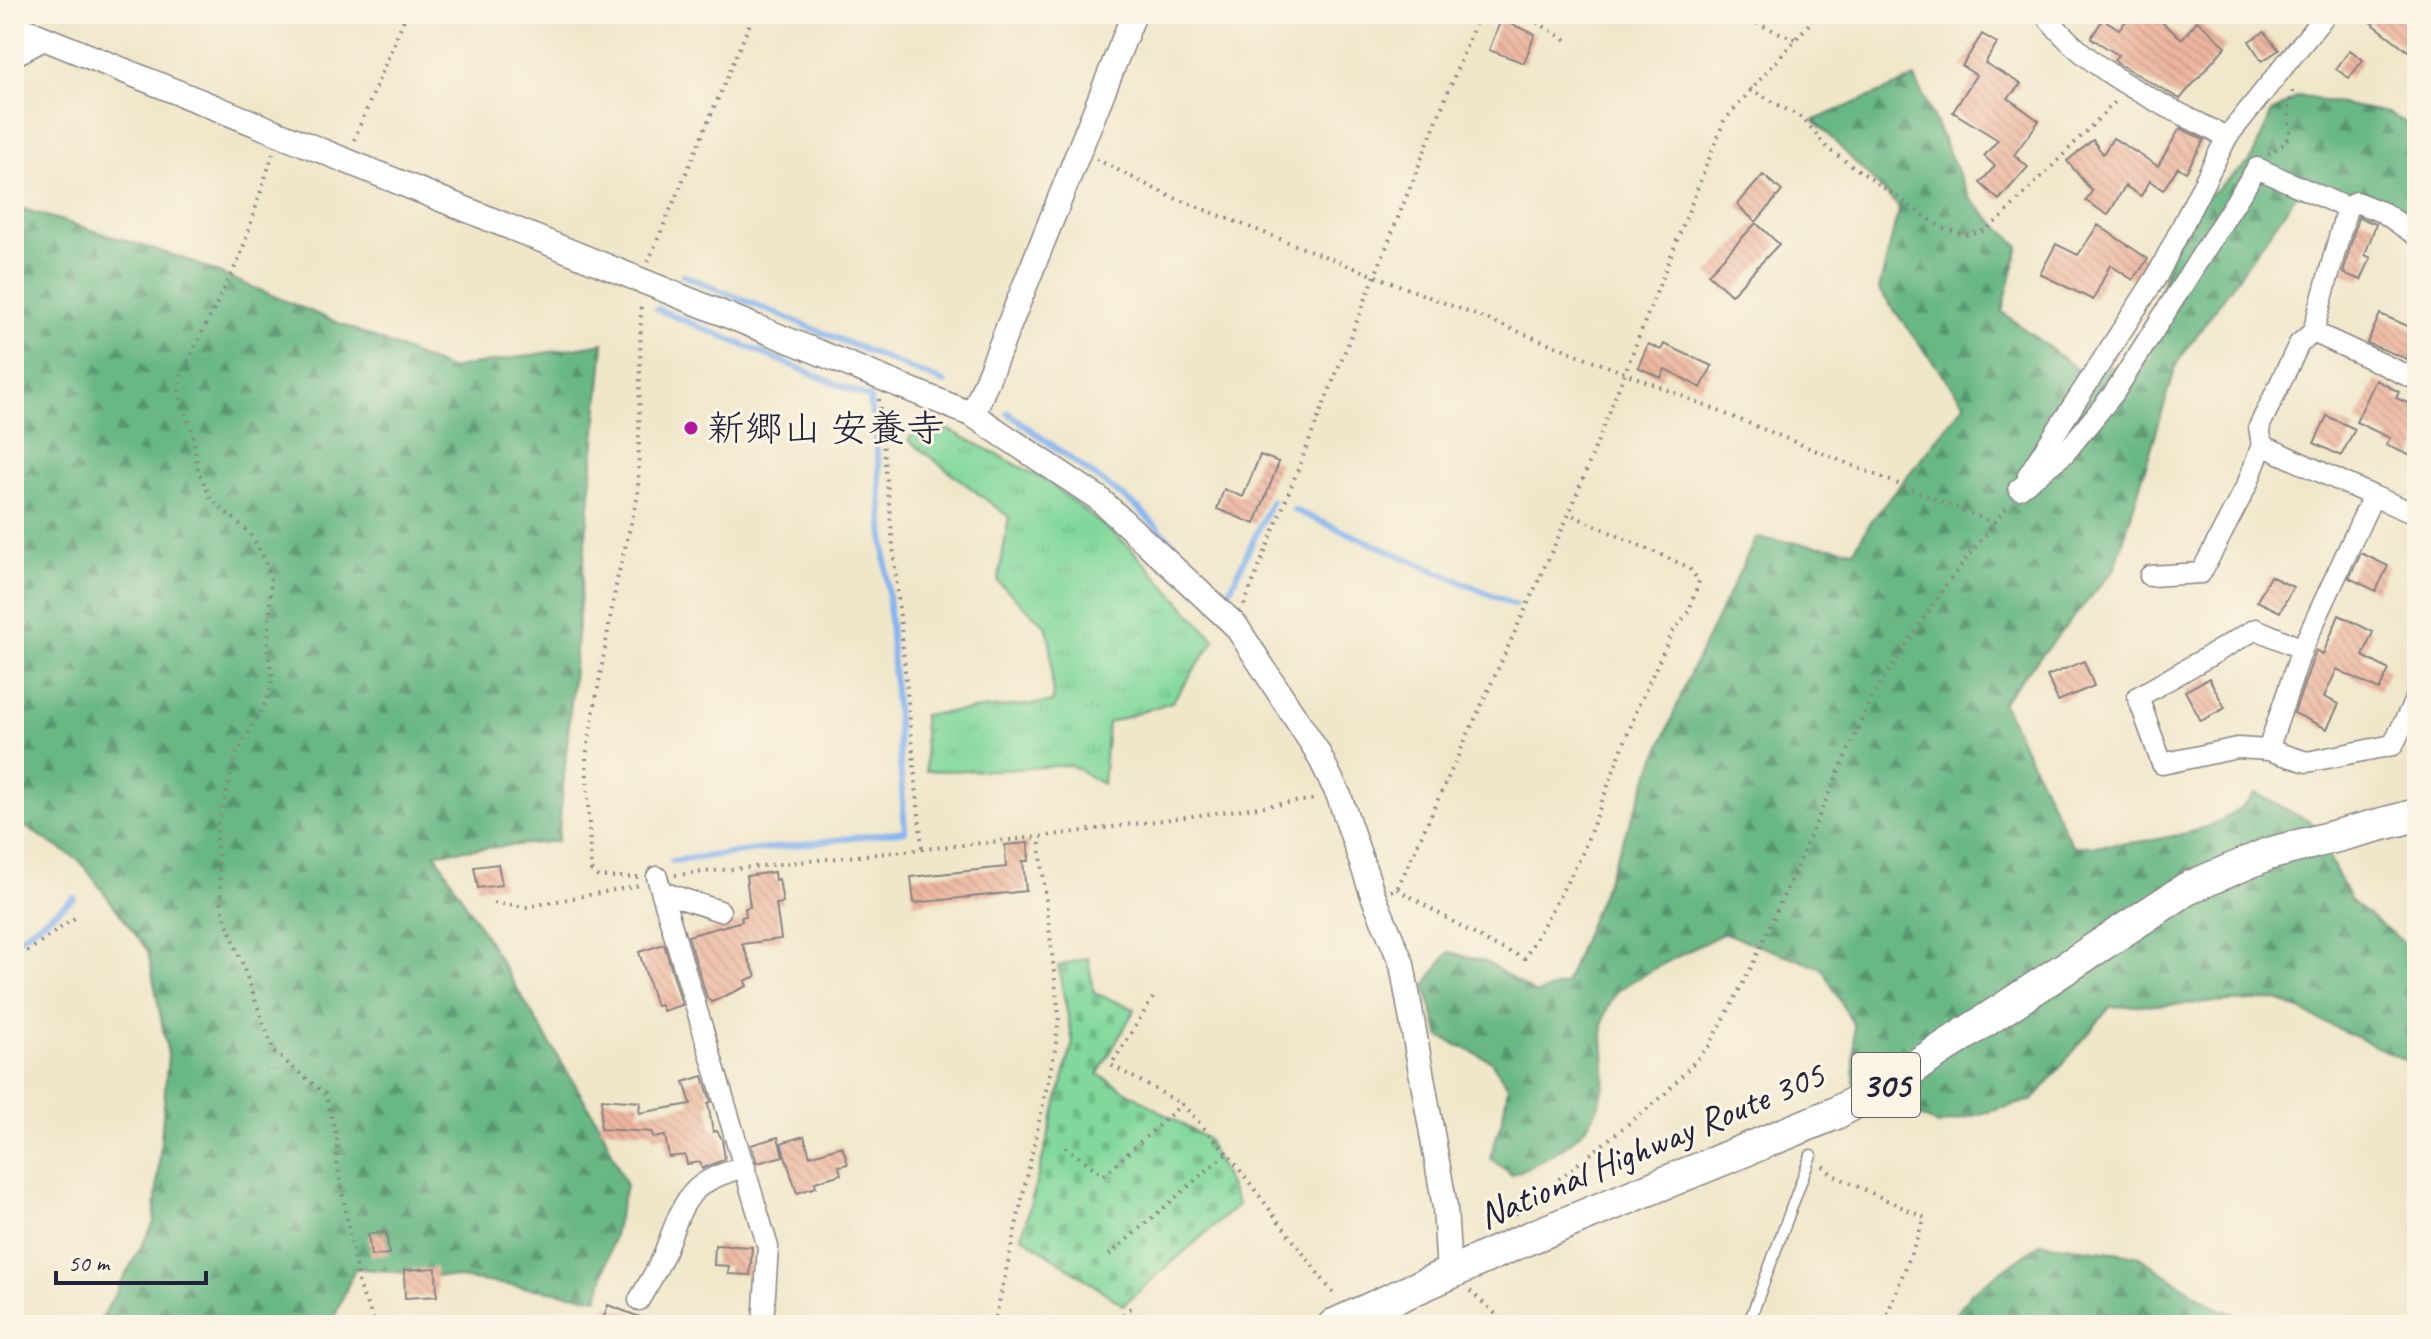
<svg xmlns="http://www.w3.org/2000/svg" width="2431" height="1339" font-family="Caveat,'Klee One',sans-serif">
  <defs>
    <pattern id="grass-tufts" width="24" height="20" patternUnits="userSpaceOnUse" patternTransform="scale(2)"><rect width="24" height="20" fill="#82d89c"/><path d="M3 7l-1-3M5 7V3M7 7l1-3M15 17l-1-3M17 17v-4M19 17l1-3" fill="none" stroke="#70b987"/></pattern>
    <pattern id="forest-firs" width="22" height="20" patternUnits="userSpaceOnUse" patternTransform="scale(2)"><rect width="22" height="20" fill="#69b884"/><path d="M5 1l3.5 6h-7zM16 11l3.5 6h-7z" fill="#56956d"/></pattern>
    <pattern id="cemetery-stones" width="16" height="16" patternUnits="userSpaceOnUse" patternTransform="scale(2)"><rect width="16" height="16" fill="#82d89c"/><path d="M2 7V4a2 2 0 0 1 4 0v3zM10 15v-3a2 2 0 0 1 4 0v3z" fill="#70b987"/></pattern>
    <pattern id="building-back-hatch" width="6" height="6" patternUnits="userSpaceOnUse" patternTransform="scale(2)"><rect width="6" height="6" fill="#ecb59f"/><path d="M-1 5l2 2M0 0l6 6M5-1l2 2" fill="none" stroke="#ca9b8a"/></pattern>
  </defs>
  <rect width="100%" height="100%" fill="#fcf5e5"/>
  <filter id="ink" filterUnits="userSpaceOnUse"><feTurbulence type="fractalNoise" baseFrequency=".0125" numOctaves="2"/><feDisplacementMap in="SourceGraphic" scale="16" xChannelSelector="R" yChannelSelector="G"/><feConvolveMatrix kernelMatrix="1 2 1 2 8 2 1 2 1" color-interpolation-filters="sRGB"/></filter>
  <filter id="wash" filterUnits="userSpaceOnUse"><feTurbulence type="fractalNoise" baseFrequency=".006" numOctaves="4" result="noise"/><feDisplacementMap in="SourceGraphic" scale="32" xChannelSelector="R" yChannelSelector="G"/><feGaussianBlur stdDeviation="1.8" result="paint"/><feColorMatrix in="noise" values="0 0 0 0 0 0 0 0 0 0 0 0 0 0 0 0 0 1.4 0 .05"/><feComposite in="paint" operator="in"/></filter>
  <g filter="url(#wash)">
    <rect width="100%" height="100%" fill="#f0e7ca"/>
    <path fill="url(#grass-tufts)" stroke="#527d6c" stroke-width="2" d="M927,418L1047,481L1130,547L1215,640L1172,702L1108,723L1103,784L1070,765L1002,770L926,771L923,715L1053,702L1050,639L1046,626L998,582L1009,517L908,440Z"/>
    <path fill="url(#forest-firs)" stroke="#466d60" stroke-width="2" d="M1915,78L1970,199L2019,246L2002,312L2081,372L2122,365L2154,315L2174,242L2205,198L2250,162L2272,112L2299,96L2388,113L2417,129V235L2384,209L2297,194L2177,363L2115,568L2002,702L2073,847C2128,843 2219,841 2255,793L2312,823L2351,901L2417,953V1066L2278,1000L2110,1007L2033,1100L1938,1125L1854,1083V1026L1822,968L1724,933C1705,943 1626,981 1617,992C1594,1022 1606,1041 1605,1074C1602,1133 1559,1152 1512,1175L1490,1158L1503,1116L1508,1086L1490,1060L1440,1037L1425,985L1449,952L1486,962L1536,994L1565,984L1691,671L1756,538L1854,550L1872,520L1965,404L1879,290L1899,207L1814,120Z
      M14,206L185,259L449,369L604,343L558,841L435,853L603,1131L626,1186L598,1298L459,1278L355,1268L331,1325H98L154,1223L168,1055L148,951L80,861L14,820Z
      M2041,1243L2136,1255L2217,1308L2265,1325H1947L1971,1293Z"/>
    <path fill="url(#cemetery-stones)" stroke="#527d6c" stroke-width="2" d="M1088,958L1094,993L1135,1009L1098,1074L1207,1139L1238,1205L1123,1305L1022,1236L1073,1042L1058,966Z"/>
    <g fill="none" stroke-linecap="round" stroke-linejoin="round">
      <path stroke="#84b4ef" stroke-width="6" d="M683,275L945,383
        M657,309L870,398L879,469L905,831L672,861
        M1008,413L1137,507L1227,596L1272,500
        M1294,510L1515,605
        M14,942L74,898"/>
    </g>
    <g id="blocks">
      <path fill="url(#building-back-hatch)" d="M2132,14H2152L2182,39L2197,21L2226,46L2180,99L2117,63L2114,60L2118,55L2091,38L2103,19L2119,29Z
        M2360,14H2417V39L2408,51Z
        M1501,20L1535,34L1524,63L1489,50Z
        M2264,32L2279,50L2262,61L2249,41Z
        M1982,34L1997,43L1985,63L2021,84L2008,98L2039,121L2014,155L2028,167L1999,200L1980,183L1995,166L1984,156L1998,140L1953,112L1976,75L1962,66Z
        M2350,50L2363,60L2349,78L2336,69Z
        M2180,128L2204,140L2186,172L2178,167L2163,190L2150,181L2141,196L2125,186L2108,215L2086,201L2092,191L2067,161L2093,140L2103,154L2113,138L2158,166Z
        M1763,175L1782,191L1756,222L1737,205Z
        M2358,217L2376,224L2365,255L2371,258L2361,280L2343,273Z
        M1756,223L1779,244L1731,295L1708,274Z
        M2098,225L2148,259L2133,280L2110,265L2093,300L2040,274L2056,244L2078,255Z
        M2380,314L2417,330V363L2367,343Z
        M1648,344L1661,350L1664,344L1712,366L1701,388L1665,369L1661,378L1638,367Z
        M2376,380L2399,392L2396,398L2417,407V447L2413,457L2386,445L2390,438L2356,422Z
        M2327,416L2355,429L2341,456L2314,443Z
        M1260,455L1279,462L1255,524L1217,509L1224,489L1243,497Z
        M2361,553L2388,566L2376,591L2349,578Z
        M2270,576L2293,587L2280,612L2257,601Z
        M2339,615L2373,632L2363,656L2389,670L2379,690L2337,669L2324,697L2339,704L2327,729L2294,713L2316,650L2323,654Z
        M2084,661L2094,686L2058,701L2047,676Z
        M2209,678L2225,708L2201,721L2185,691Z
        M1028,843L1029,861H1023L1026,891L914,903L911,877L1006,867L1005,845Z
        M498,864L502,885L478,888L474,867Z
        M774,872L775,880L779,879L783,903L776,904L781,939L742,944L756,976L745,981L747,986L712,1002L707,998L688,936L742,921L741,917L746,916L745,908L750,907L746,876Z
        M664,944L682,1005L663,1011L661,1005L656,1006L639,952Z
        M703,1076L711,1102L708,1103L713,1132L717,1131L722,1139L725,1159L702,1169L700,1162L687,1164L685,1155L669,1157L665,1136L653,1138L652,1132L600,1129L602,1099L640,1102L639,1113L691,1104L684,1082Z
        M804,1136L810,1156L842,1146L848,1164L839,1166L841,1174L815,1182L816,1187L797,1193L781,1143Z
        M778,1137L783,1156L757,1163L751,1145Z
        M386,1232L389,1254L371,1256L368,1234Z
        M715,1245L752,1247L750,1275L728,1274L729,1266L714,1265Z
        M436,1268L437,1296L405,1298L404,1270Z
        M608,1305L656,1323V1325H601Z"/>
    </g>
  </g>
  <g filter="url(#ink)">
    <use href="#blocks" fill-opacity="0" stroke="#898482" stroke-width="2"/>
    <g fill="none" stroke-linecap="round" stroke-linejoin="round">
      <defs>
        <path id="service" d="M1748,1325L1811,1155"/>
        <path id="minor" d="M2045,14C2089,73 2163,105 2227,137
          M14,56L46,39
          M2347,208L2313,332L2299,344L2259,427L2262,445L2373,496L2302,649L2268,750L2307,762L2393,745L2417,696
          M2313,332L2417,380
          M2028,475L2157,276L2227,137L2326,14
          M2019,489L2065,453L2114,393L2257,168L2347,208L2356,202L2384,213L2417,236
          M2373,496L2417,515
          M2150,576L2201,573L2247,485L2262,445
          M2268,750L2237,748L2162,764L2138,697L2256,629L2302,649
          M657,877L768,1247L763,1325
          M665,893L720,911
          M639,1300C648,1284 659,1268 665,1251C685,1199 687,1182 745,1167"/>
        <path id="tertiary" d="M14,26L973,415L1098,498L1236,626L1317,751L1339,796L1374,898L1402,964L1445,1207L1449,1274
          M973,415L1134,14"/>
        <path id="trunk" d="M1334,1325L1517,1243L1836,1113L1890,1083L2188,888L2268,854L2417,815"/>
      </defs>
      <use href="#service" stroke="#898482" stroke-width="13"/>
      <use href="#minor" stroke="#898482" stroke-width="23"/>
      <use href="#tertiary" stroke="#898482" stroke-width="27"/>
      <use href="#trunk" stroke="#898482" stroke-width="35"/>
      <path stroke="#898482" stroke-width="4" stroke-dasharray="2 6" stroke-linecap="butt" d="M1523,14L1570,42
        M1734,14L1797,40
        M1750,89L1804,119L1828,149L1942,228L1965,235L1984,231L2001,218L2117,100
        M354,140L406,14
        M273,153L240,257L180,377L179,392L193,434L198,471L211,499L249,532L264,558L271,580L268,651L273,678L267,700L236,755L216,833L222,908L274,1052L325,1094L337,1137V1163L359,1287L376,1325
        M2268,154L2285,143L2290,133L2288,110L2294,87
        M1096,159L1167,195L1625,373L1994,523
        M648,262L754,14
        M879,399L922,847
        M1244,605L1479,14
        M675,875L1039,837L1317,799
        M638,877H598L591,870L586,756L617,580L638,495L641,302
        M1397,889L1493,945L1525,958L1581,857L1639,704L1672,633L1689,611L1699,581L1688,567L1569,514
        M1391,891L1397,889L1569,514L1724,121L1818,14
        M494,903L526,907L641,885
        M14,961L76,917
        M1153,998L1111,1065L1182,1104L1227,1153L1336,1297
        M1065,1147L1104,1175L1182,1104
        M1823,1166L1833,1175L1925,1218L1883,1325
        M1515,1214L1662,1097L1710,1045L1752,966L1872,697L1945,586L2009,504
        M1109,1255L1227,1153
        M1470,1291L1508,1325
        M994,1325L1055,1050L1059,1016L1039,837
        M1111,1325L1134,1305"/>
      <use href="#service" stroke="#fff" stroke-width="10"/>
      <use href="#minor" stroke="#fff" stroke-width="20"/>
      <use href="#tertiary" stroke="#fff" stroke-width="24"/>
      <use href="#trunk" stroke="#fff" stroke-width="32"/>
    </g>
  </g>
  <circle fill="#b5179e" stroke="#fcf5e5" stroke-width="3" cx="691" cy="428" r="8"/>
  <g text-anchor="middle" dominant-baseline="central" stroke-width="6" stroke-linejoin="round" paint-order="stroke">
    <rect fill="#fcf5e5" stroke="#63616e" stroke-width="2" x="1852" y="1053" width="68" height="64" rx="6"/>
    <g font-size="36" font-weight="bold" fill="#22223b">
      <text x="1886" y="1085">305</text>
    </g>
    <g font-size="38" fill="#22223b" stroke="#fcf5e5" text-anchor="start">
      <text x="707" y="428">新郷山 安養寺</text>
    </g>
    <g font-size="38" fill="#22223b" stroke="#fcf5e5">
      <text transform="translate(1651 1145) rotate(-23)">National Highway Route 305</text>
    </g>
  </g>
  <rect width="2431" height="1339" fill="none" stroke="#fcf5e5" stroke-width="48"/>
  <path d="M56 1271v12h150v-12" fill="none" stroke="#22223b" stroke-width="4"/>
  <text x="68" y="1271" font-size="24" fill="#22223b" stroke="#fcf5e5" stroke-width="6" paint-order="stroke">50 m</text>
</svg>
